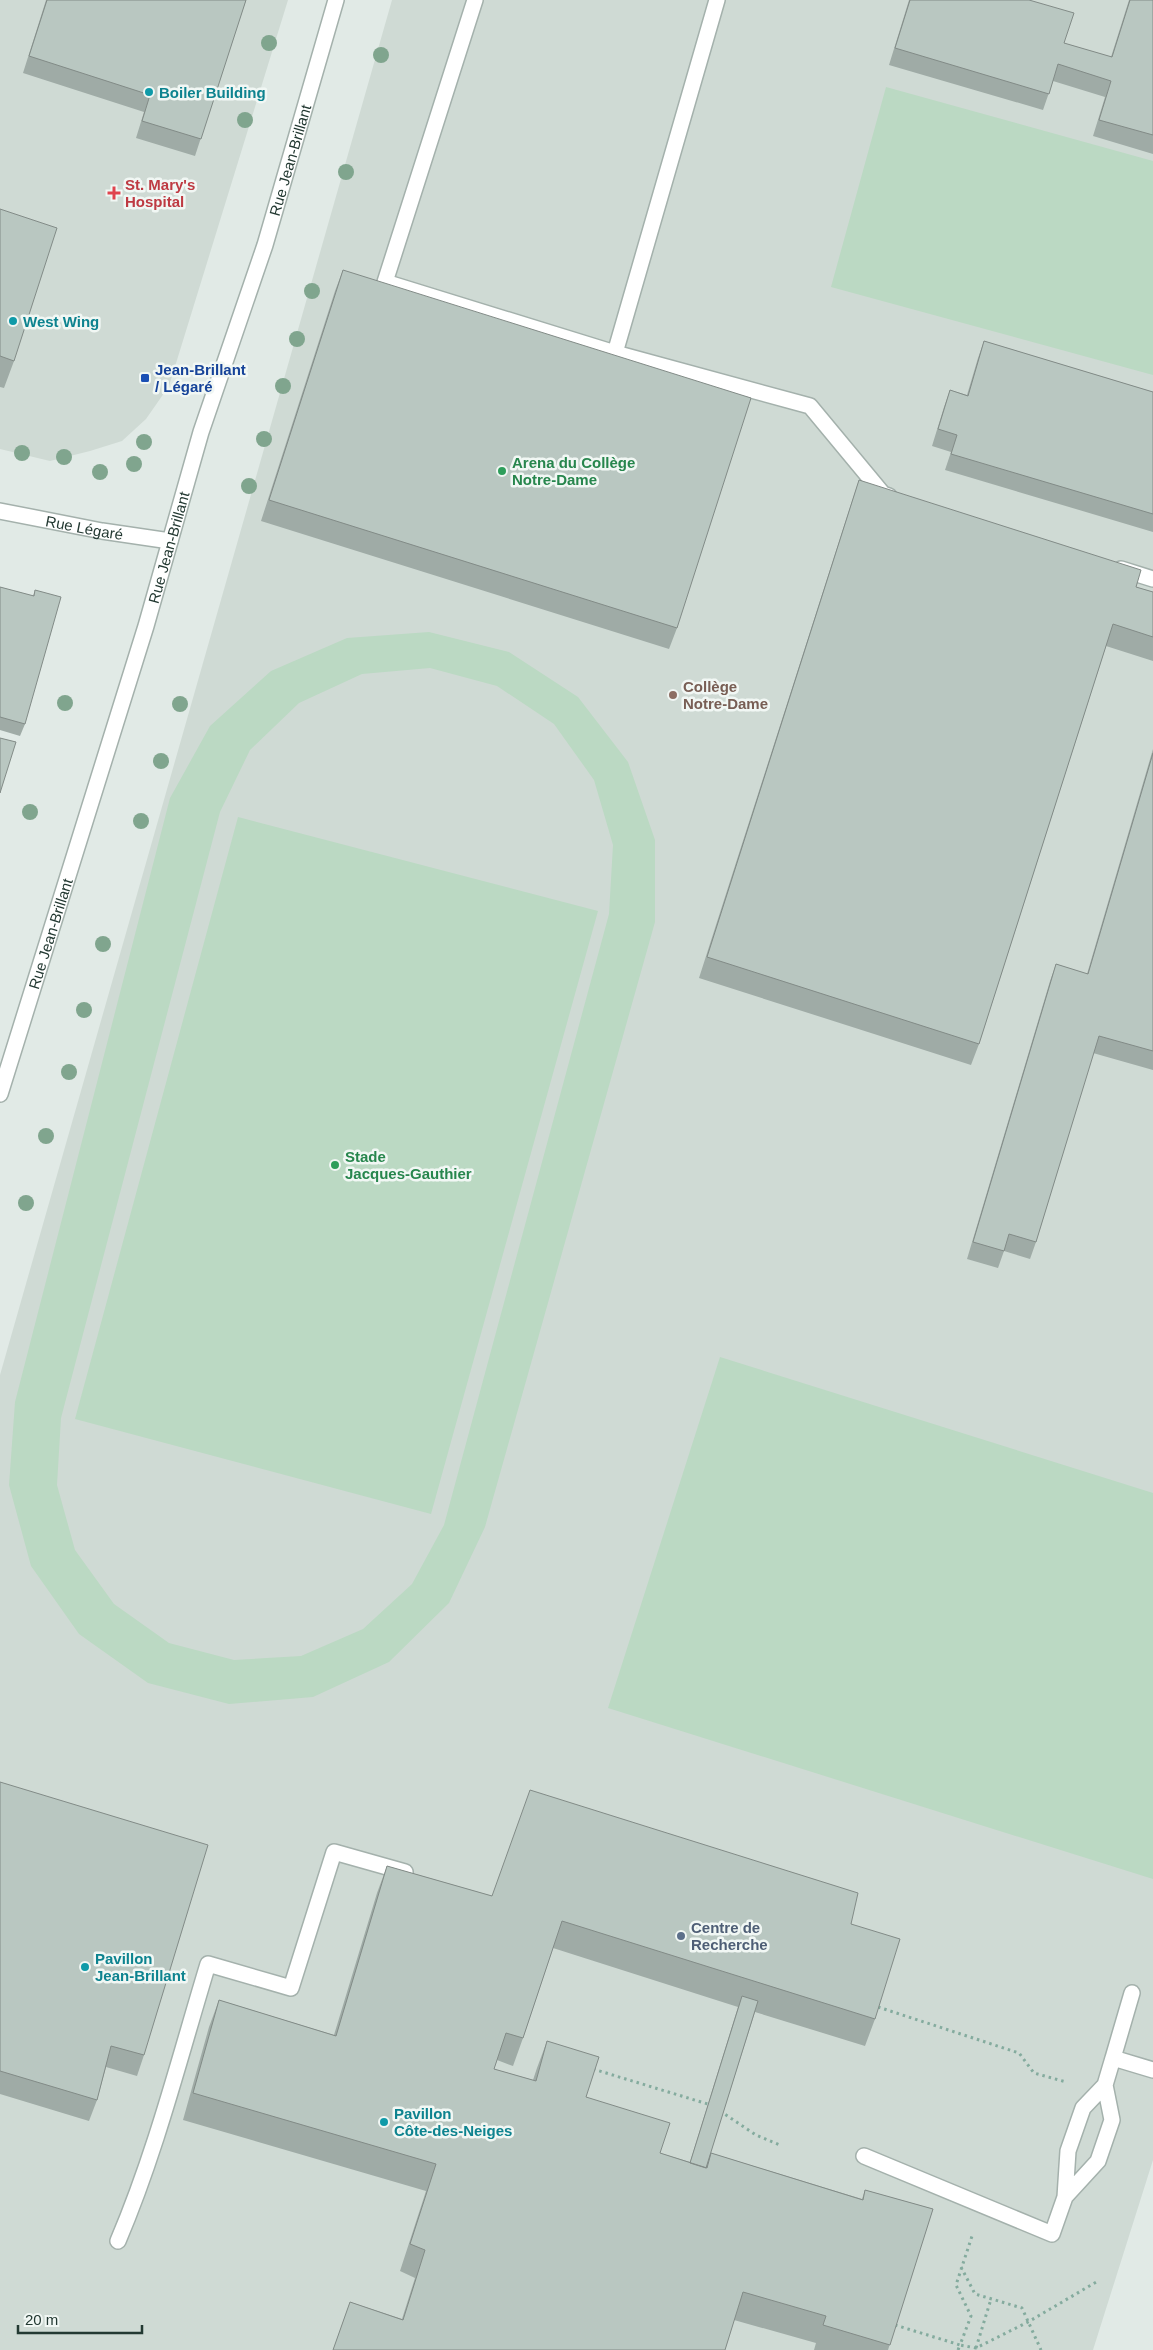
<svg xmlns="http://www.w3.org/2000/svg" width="1153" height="2350" font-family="Helvetica,sans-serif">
  <rect width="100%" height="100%" fill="#e1eae6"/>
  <path fill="#cfdad4" d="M0,0H288L169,386L146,419L122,441L90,451L50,461L0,449Z
    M392,0H1153V2160L1093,2350H0V1375Z"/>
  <path fill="#bbd9c3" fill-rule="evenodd" d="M886,87L1153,161V375L831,287Z
    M429,632L509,652L578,697L628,762L655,840V922L485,1527L449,1603L389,1662L313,1697L229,1704L148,1683L79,1634L31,1566L9,1485L15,1402L170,798L210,726L271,671L347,638ZM430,668L497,686L554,724L594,780L613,845L609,914L444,1525L412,1584L363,1629L301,1656L234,1660L169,1643L114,1604L75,1550L57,1485L61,1418L220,812L250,750L299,703L362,674Z
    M238,817L598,911L431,1514L75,1419Z
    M720,1357L1153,1493V1879L608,1708Z"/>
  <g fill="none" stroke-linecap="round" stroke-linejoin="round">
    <defs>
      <path id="service" d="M475,0L385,282L615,353L717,0
        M615,353L810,406L883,494L889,496
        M1121,569L1153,579
        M1113,2058L1132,1993
        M1105,2085L1083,2108L1068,2151L1065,2197L1098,2161L1112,2120L1105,2085L1113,2058L1153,2070
        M864,2156L1052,2234L1065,2197
        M118,2241C156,2152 180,2056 208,1964L291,1988L334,1852L405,1872"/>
      <g id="minor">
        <path id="s1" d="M0,511L102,531L170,541"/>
        <path id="s2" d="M0,1094L146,626L201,432L265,245L336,0"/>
      </g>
    </defs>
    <use href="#service" stroke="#a4b1ac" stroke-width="18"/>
    <use href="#minor" stroke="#a4b1ac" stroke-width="18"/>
    <path stroke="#84ab9e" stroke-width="3" stroke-dasharray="2.5 4" stroke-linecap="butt" d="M878,2007L1019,2053L1034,2073L1066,2082
      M593,2069L711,2105
      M720,2111L756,2135L780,2145
      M961,2267L975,2294L1022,2308L1041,2350
      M895,2325L960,2345L971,2316L956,2285L973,2233
      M976,2348L991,2299
      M958,2350L960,2345L976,2348L1028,2322L1098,2281"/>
    <use href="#service" stroke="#fff" stroke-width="15"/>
    <use href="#minor" stroke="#fff" stroke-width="15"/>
  </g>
  <g fill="#80a58e">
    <circle cx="269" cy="43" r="8"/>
    <circle cx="381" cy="55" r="8"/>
    <circle cx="245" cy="120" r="8"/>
    <circle cx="346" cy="172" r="8"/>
    <circle cx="312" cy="291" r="8"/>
    <circle cx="297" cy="339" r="8"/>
    <circle cx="283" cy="386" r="8"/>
    <circle cx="264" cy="439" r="8"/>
    <circle cx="144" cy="442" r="8"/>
    <circle cx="22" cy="453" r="8"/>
    <circle cx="64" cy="457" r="8"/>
    <circle cx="134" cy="464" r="8"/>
    <circle cx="100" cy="472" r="8"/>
    <circle cx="249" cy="486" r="8"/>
    <circle cx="65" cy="703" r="8"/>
    <circle cx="180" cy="704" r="8"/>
    <circle cx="161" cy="761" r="8"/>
    <circle cx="30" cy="812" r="8"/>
    <circle cx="141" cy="821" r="8"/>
    <circle cx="103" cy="944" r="8"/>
    <circle cx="84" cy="1010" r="8"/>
    <circle cx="69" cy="1072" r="8"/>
    <circle cx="46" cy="1136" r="8"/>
    <circle cx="26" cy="1203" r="8"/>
  </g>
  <path fill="#9faba6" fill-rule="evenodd" d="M46,0H246L195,156L136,138L144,112L23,73Z
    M909,0H1029L1064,43L1111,57L1129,0H1153V154L1093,136L1105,97L1053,81L1043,110L889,65Z
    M0,209L14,361L4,388L0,387Z
    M343,270L677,628L669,649L261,521L335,291Z
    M984,341L1153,392V532L945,470L951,452L932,446L944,407L950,390L967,395L978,358Z
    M859,480L1136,587L1153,592V661L1106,646L979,1044L971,1065L699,978L852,501Z
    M0,587L33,596L35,590L25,724L20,736L0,730Z
    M1153,749V1070L1093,1053L1036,1242L1030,1259L1004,1251L998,1268L967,1259L1050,981L1056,964L1087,974Z
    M0,1782L144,2055L137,2076L106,2067L97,2100L89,2121L0,2094Z
    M387,1866L492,1896L851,1924L875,2019L865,2046L755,2012L706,2167L711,2153L862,2199L865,2190L933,2209L888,2350H814L816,2343L734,2320L725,2350H333L350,2302L402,2319L415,2278L400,2271L426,2191L183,2120L209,2027L219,2000L334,2035L377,1893ZM553,1948L738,2007L690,2162L660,2153L586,2097L547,2041L537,2068L533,2080L494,2069L497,2060L513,2066L523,2038Z"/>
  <path fill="#b9c7c1" stroke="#828b87" d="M47,0H246L201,139L142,121L150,95L29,56Z
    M910,0H1029L1074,13L1064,43L1112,57L1130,0H1153V135L1099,120L1111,81L1058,64L1049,94L895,48Z
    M0,209L57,228L14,361L0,356Z
    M343,270L751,398L677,628L269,500Z
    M984,341L1153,392V514L951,454L957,435L938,429L950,390L968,396Z
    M859,480L1141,570L1136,587L1153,592V637L1113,624L979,1044L707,957Z
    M0,587L34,596L35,590L61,597L25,724L0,717Z
    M0,738L16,742L0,793Z
    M1153,753V1051L1099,1036L1036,1242L1009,1234L1004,1251L973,1242L1056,964L1088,974Z
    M0,1782L208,1845L144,2055L111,2046L97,2100L0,2071Z
    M530,1790L858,1893L851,1924L900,1939L875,2019L562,1921L523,2038L506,2033L494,2069L536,2081L547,2041L599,2057L586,2097L670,2123L660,2153L707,2168L711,2153L863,2200L865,2190L933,2209L890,2345L823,2325L826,2316L743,2292L725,2350H333L350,2302L403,2320L425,2250L410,2244L436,2164L193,2093L219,2000L336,2036L387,1866L492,1896Z
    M742,1996L758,2001L706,2168L690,2163Z"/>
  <g fill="#0f9aa8" stroke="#f1f7f4" stroke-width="2">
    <circle cx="149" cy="92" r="5"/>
    <circle cx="13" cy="321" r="5"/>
    <circle cx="85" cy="1967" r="5"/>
    <circle cx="384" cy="2122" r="5"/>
  </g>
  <path fill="#e0444e" stroke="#f1f7f4" stroke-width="2" d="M111.5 185.5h5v5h5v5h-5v5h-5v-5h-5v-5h5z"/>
  <rect fill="#1a4fb4" stroke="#f1f7f4" stroke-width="2" x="140" y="373" width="10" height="10" rx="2.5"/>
  <g fill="#2e9e5b" stroke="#f1f7f4" stroke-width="2">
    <circle cx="502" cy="471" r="5"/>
    <circle cx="335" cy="1165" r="5"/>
  </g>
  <circle fill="#8d6e63" stroke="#f1f7f4" stroke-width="2" cx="673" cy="695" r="5"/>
  <circle fill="#5c6f8a" stroke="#f1f7f4" stroke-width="2" cx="681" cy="1936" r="5"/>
  <g text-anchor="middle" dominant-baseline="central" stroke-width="5" stroke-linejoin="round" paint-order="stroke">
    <g font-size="15" font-weight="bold" fill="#0d838f" stroke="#f1f7f4" text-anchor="start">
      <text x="159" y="92">Boiler Building</text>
      <text x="23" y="321">West Wing</text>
      <text x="95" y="1958">Pavillon<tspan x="95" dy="17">Jean-Brillant</tspan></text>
      <text x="394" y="2113">Pavillon<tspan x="394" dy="17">Côte-des-Neiges</tspan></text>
    </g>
    <g font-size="15" fill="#233932" stroke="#f1f7f4">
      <text stroke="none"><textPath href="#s2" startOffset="978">Rue Jean-Brillant</textPath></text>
      <text stroke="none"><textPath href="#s1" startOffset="86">Rue Légaré</textPath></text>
      <text stroke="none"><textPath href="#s2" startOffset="572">Rue Jean-Brillant</textPath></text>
      <text stroke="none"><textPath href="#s2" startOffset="168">Rue Jean-Brillant</textPath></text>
    </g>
    <g font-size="15" font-weight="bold" fill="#be3a42" stroke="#f1f7f4" text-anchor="start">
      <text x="125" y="184">St. Mary's<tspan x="125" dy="17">Hospital</tspan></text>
    </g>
    <g font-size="15" font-weight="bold" fill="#164399" stroke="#f1f7f4" text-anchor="start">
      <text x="155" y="369">Jean-Brillant<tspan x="155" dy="17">/ Légaré</tspan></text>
    </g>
    <g font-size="15" font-weight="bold" fill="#27864d" stroke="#f1f7f4" text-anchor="start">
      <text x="512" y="462">Arena du Collège<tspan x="512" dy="17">Notre-Dame</tspan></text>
      <text x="345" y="1156">Stade<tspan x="345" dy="17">Jacques-Gauthier</tspan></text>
    </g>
    <g font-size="15" font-weight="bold" fill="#785e54" stroke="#f1f7f4" text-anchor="start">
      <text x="683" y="686">Collège<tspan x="683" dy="17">Notre-Dame</tspan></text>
    </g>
    <g font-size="15" font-weight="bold" fill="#4e5e75" stroke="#f1f7f4" text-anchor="start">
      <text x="691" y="1927">Centre de<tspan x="691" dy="17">Recherche</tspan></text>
    </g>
  </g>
  <path d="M18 2325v8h124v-8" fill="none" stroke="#233932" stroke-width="2.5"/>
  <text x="25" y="2325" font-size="15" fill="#233932" stroke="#f1f7f4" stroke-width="4" paint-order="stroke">20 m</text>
</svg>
